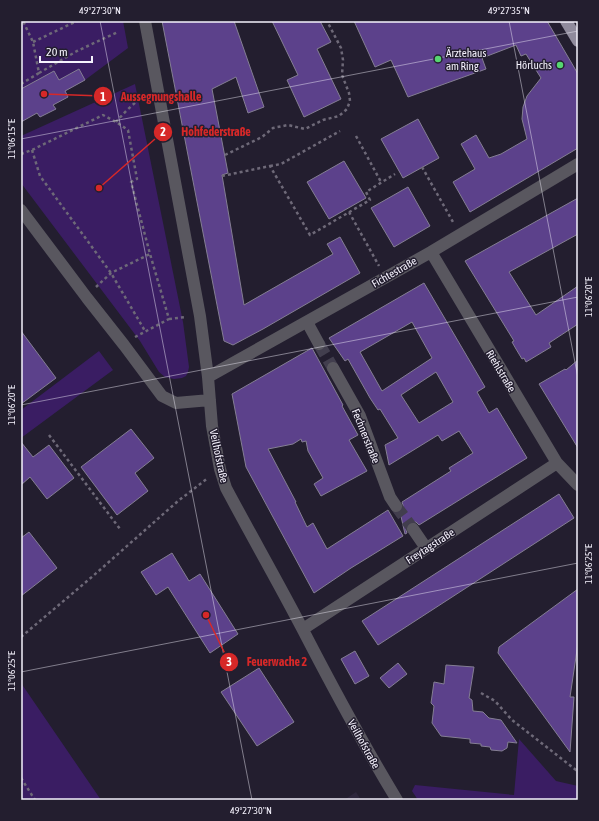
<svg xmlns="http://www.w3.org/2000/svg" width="599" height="821" font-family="'Asap Condensed',sans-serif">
  <rect width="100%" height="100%" fill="#231e2f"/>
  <path fill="#2d263c" d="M356,792L361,800H344Z"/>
  <path fill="#3a1d63" d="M21,21H123L128,48L85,80L66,91L68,97L53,105L56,109L40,117L37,113L21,116Z
    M135,84L183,322L189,367L188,372L186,376L182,378L174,379L165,377L159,372L140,341L21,183V136Z
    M99,351L113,370L21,438V410Z
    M21,683L101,800H21Z
    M519,739L556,781L578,786V800H418L412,791L415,785L514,795Z"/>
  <path fill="#5c418b" stroke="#847e93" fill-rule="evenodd" d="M162,21H234L264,107L248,113L236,77L212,89L228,173L222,175L244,305L333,254L327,244L340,237L360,273L263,329L233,345L224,341Z
    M272,21H320L331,42L317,49L341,99L304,117L287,80L298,75Z
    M354,21H547L578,74V148L470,212L453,182L475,169L461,144L476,135L489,158L501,154L527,139L522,119L523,107L527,96L541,78L526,54L521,56L516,45L482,58L486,69L408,97L391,60L375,67Z
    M79,69L85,80L65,91L68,97L53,105L56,109L40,117L37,113L21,122V89L54,71L59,80Z
    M418,119L439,158L403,178L381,139Z
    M344,161L366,198L329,219L307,182Z
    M408,187L430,226L394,247L371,208Z
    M578,198V234L509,272L536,315L578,286V324L549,343L551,347L526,362L524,358L522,359L516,349L512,342L514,341L465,261Z
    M424,283L485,387L477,392L489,413L497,408L527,458L419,525L416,522H413L409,523L406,526V530L407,533L405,534L400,512L403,509V505L402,502L451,471L449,468L473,453L459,431L442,441L438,435L389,465L385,445L398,438L380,409L378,410L370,398L348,359L345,361L329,338ZM412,322L432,358L382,391L360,352ZM436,372L453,402L419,423L401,395Z
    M21,331L56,378L21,404Z
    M312,348L343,405L342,406L358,435L349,440L367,471L321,496L314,484L323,478L308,451L306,441L302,442L301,439L293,444L268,449L296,502H295L307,527L313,523L327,549L388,510L403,536L351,568L314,593L246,467L232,394Z
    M578,360V448L539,384L565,369L566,370Z
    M131,429L154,458L135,473L148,491L117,515L81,467Z
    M21,442L33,457L49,445L74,478L47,499L30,477L21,485Z
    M559,494L574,518L378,645L362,621Z
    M29,532L57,568L21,596V538Z
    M172,553L189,581L200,574L238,634L210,653L168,587L156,595L141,572Z
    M578,589V643L570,697H574L570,752L498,653L499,647Z
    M355,651L369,676L355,684L341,659Z
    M398,663L407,674L389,688L380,678Z
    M446,665L474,667L469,698L472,700L473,711L483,712L489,718L501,720L517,743L508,742L507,748L502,751L491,750L490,747L481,746V744L470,743V739L441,736L432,723L434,706L431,703L434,682L444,684Z
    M259,668L294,722L257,746L221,692Z"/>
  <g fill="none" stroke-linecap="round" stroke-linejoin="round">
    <path stroke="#423e4e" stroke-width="12" stroke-dasharray="12 6" stroke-linecap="butt" d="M319,344L333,368
      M396,506L413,529"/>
    <path stroke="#6e6978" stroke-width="2.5" stroke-dasharray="3 3" stroke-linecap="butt" d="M33,42L77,21
      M39,73L77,51L118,32
      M21,84L39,73L33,42L23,21
      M116,122C124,113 134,102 145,96
      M356,136L381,182
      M32,150L40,176L111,273L145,331
      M21,154L32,150L103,115L116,122L128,130L137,179L131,182L150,254L111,273L96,287
      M225,155L262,137L273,128L288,125L305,129L323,120L339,116L347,109L350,101L349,93L342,75L343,60L341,48L327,21
      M270,166L281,164L340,131
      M422,167L453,222
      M222,176L270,166L310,235L370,200L366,192L395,174
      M349,212L379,266
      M169,319L186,317
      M135,337L169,319L150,254
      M49,435L120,529
      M21,637L93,576L178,501L208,478
      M481,693L495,701L512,720L576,770H578
      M21,778L35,800"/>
    <path stroke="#59575f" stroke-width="12" d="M145,21L200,316L208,377L212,426L220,469L226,488C251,535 278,582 303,630C333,688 363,744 397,800
      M21,210L87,298L124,345L162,396L176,403L210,400
      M431,252L557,463L578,485
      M307,322L319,344
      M333,368L360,416L390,497L396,506
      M208,377L431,252L578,164
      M413,529L426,548
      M303,629L557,463"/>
    <path stroke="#908b9d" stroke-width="12" d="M566,21L578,41"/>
    <path stroke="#a6a3b0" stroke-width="1" d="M576,21L578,24"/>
  </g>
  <path fill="none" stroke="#f5f2fd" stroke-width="1" stroke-opacity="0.45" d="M100,21L252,800M509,21L578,378M21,139L578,31M21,405L578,297M21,672L578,563"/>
  <g fill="#56d671" stroke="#231e2f" stroke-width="1.5">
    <circle cx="438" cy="59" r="4"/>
    <circle cx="560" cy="65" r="4"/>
  </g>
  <g text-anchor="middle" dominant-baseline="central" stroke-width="3" stroke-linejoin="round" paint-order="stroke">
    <g font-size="11" fill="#f5f2fd" stroke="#231e2f" text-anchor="start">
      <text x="446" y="53">Ärztehaus<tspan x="446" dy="13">am Ring</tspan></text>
      <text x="552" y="65" text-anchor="end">Hörluchs</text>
    </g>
    <g font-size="11" fill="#f5f2fd" stroke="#231e2f">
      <text transform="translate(394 272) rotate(-30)">Fichtestraße</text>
      <text transform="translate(501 371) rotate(59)">Riehlstraße</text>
      <text transform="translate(366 436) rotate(68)">Fechnerstraße</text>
      <text transform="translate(219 456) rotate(78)">Veilhofstraße</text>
      <text transform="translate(430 546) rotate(-33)">Freytagstraße</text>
      <text transform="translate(364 744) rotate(61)">Veilhofstraße</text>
    </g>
  </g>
  <path fill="none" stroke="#d62828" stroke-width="1.5" d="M44 94L103 96M99 188L163 132M206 615L229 662"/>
  <g fill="#d62828" stroke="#231e2f" stroke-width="1.5">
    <circle cx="44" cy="94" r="4"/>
    <circle cx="99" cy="188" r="4"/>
    <circle cx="206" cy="615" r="4"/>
    <circle cx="103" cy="96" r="10"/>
    <circle cx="163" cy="132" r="10"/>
    <circle cx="229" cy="662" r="10"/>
  </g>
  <g font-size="12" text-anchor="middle" font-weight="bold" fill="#fff">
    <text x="103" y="101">1</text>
    <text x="163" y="136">2</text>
    <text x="229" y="666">3</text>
  </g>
  <g font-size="12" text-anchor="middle" font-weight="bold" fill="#d62828" stroke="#231e2f" stroke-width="3" stroke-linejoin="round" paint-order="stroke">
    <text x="161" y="101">Aussegnungshalle</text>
    <text x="216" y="136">Hohfederstraße</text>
    <text x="277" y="666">Feuerwache 2</text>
  </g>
  <rect width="599" height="821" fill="none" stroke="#231e2f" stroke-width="44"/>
  <path d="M40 56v6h52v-6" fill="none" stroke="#f5f2fd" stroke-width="2"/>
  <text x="46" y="56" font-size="12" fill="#f5f2fd" stroke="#231e2f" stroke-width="3" paint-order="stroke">20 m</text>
  <rect x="22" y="22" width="555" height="777" fill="none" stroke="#f5f2fd" stroke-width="1.5"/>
  <g font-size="10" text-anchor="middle" fill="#f5f2fd">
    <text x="100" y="14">49°27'30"N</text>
    <text x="509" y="14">49°27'35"N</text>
    <text transform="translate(11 139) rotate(-90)" y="4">11°06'15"E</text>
    <text transform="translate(588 297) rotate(-90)" y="4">11°06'20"E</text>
    <text transform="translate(11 405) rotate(-90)" y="4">11°06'20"E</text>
    <text transform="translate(588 564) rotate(-90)" y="4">11°06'25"E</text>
    <text transform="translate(11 671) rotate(-90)" y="4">11°06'25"E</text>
    <text x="251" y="814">49°27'30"N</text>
  </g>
</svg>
